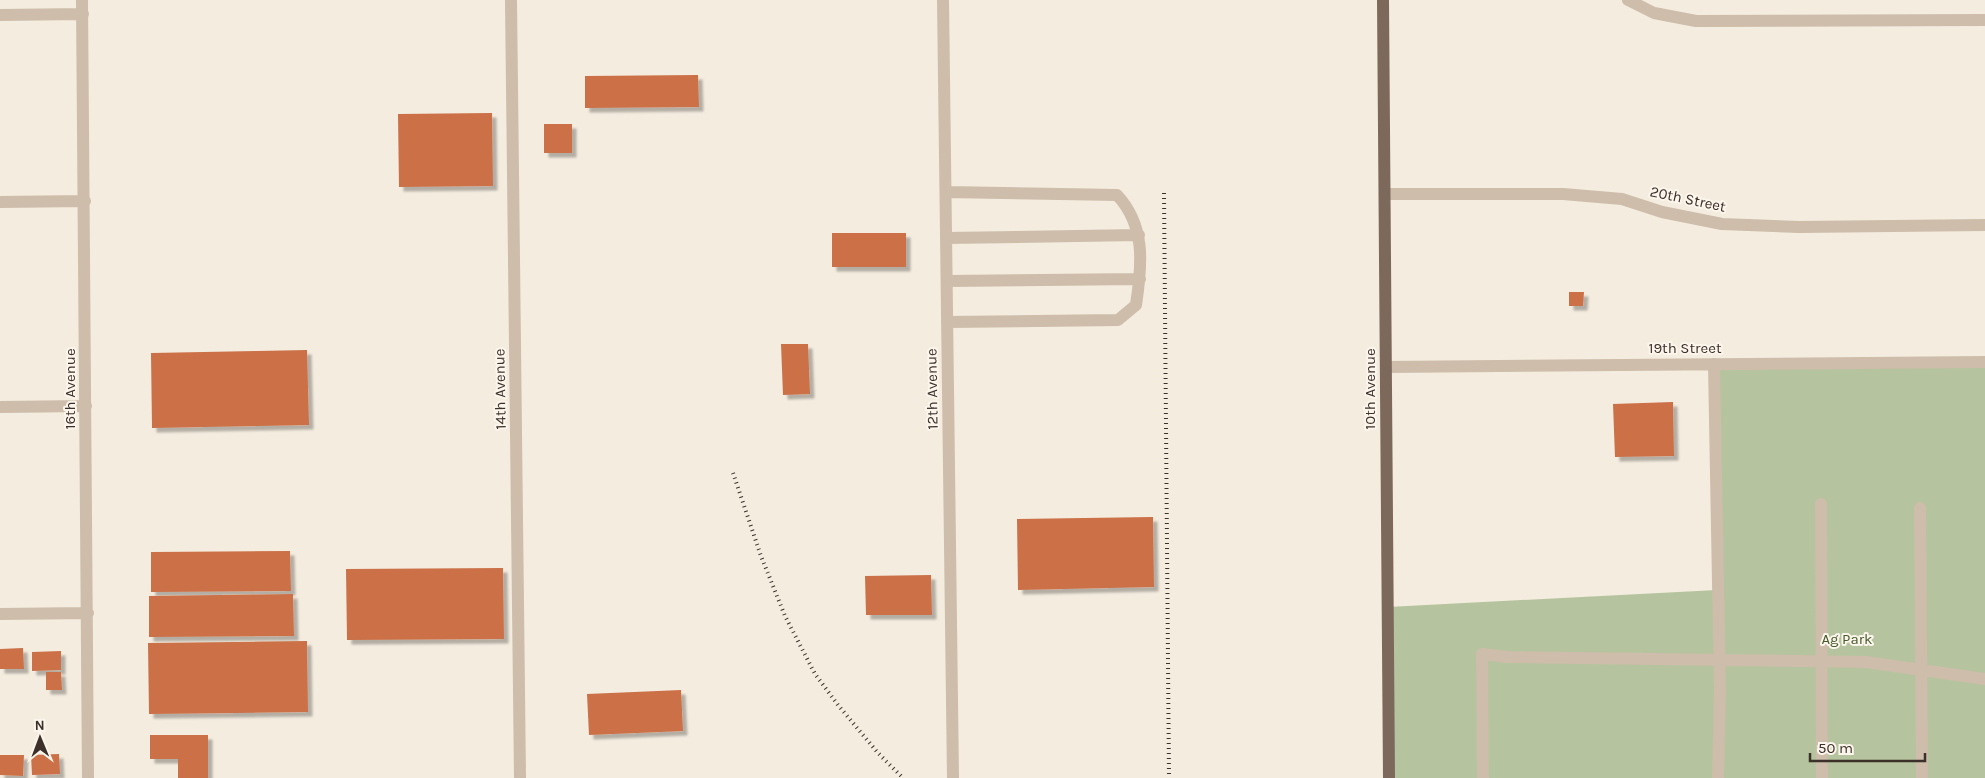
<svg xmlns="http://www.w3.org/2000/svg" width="1985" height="778" font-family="Karla,sans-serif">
  <defs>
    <filter id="shadow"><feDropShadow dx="4.5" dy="4.5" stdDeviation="1" flood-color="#0004"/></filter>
  </defs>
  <rect width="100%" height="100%" fill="#f4ecdf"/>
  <path fill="#b5c49e" d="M1985,362V778H1389L1388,607L1717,590L1714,364Z"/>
  <path fill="#cb7047" filter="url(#shadow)" d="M698,75L699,107L585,108V76Z
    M492,113L493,186L399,187L398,114Z
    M544,124H572V153H544Z
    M832,233H906V267H832Z
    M1569,292H1584L1583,306H1569Z
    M781,344H808L810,394L783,395Z
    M307,350L309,425L152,428L151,353Z
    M1673,402L1674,456L1615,457L1613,404Z
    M1153,517L1154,587L1018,590L1017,519Z
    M290,551L291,591L151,592V552Z
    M503,568L504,639L347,640L346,569Z
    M931,575L932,615H866L865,576Z
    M293,594L294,636L149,637V596Z
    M307,641L308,712L149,714L148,643Z
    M23,648L24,669H0V649Z
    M61,651V670L32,671V652Z
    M46,672H61L62,690H46Z
    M681,690L683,731L589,735L587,694Z
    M150,735H208V778H178V759H150Z
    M59,754L60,774L32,775L31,755Z
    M0,755H24L23,776L0,775Z"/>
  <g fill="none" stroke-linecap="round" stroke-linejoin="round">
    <path stroke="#cdbdaa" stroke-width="12" d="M82,0L88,778
      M511,0L520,778
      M943,0L953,778
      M1628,0L1654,13L1696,21L1985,20
      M0,15L83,14
      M946,192L1117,195C1146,226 1142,265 1136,305L1118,320L947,322
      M1385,194H1563L1622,199L1662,212L1722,224L1799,227L1985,225
      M0,202L85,201
      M946,238L1139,235
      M947,281L1140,279
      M1714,364L1720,691L1718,778
      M1386,367L1985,362
      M0,407L86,406
      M1821,504L1822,778
      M1920,508L1922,778
      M0,614L88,613
      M1483,778L1482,654L1507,657L1866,662L1985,679"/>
    <path stroke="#7d695b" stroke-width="12" d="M1383,0L1389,778"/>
    <path stroke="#3b302a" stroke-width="4" stroke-dasharray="1 4" stroke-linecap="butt" d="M1164,193L1169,778
      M733,473L761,556L785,616L815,674L838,705L878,753L903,778"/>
  </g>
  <g text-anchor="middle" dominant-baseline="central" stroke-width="4" stroke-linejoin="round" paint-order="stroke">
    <g font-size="15" fill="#3b302a" stroke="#fbf5ec">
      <text transform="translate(1688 199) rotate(12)">20th Street</text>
      <text x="1685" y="348">19th Street</text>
      <text transform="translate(70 389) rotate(-90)">16th Avenue</text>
      <text transform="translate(500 389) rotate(-91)">14th Avenue</text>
      <text transform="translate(932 389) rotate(-91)">12th Avenue</text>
      <text transform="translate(1370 389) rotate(-90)">10th Avenue</text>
    </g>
    <g font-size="15" fill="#465a2c" stroke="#fbf5ec">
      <text x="1847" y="639">Ag Park</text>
    </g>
  </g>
  <g transform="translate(40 738) rotate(359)" stroke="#fbf5ec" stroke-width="4" paint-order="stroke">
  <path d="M0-4L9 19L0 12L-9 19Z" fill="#3b302a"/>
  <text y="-8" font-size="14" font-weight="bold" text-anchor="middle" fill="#3b302a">N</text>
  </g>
  <path d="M1810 753v8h115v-8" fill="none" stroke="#3b302a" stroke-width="2.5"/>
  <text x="1818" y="753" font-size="15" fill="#3b302a" stroke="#fbf5ec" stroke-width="4" paint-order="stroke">50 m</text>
</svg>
